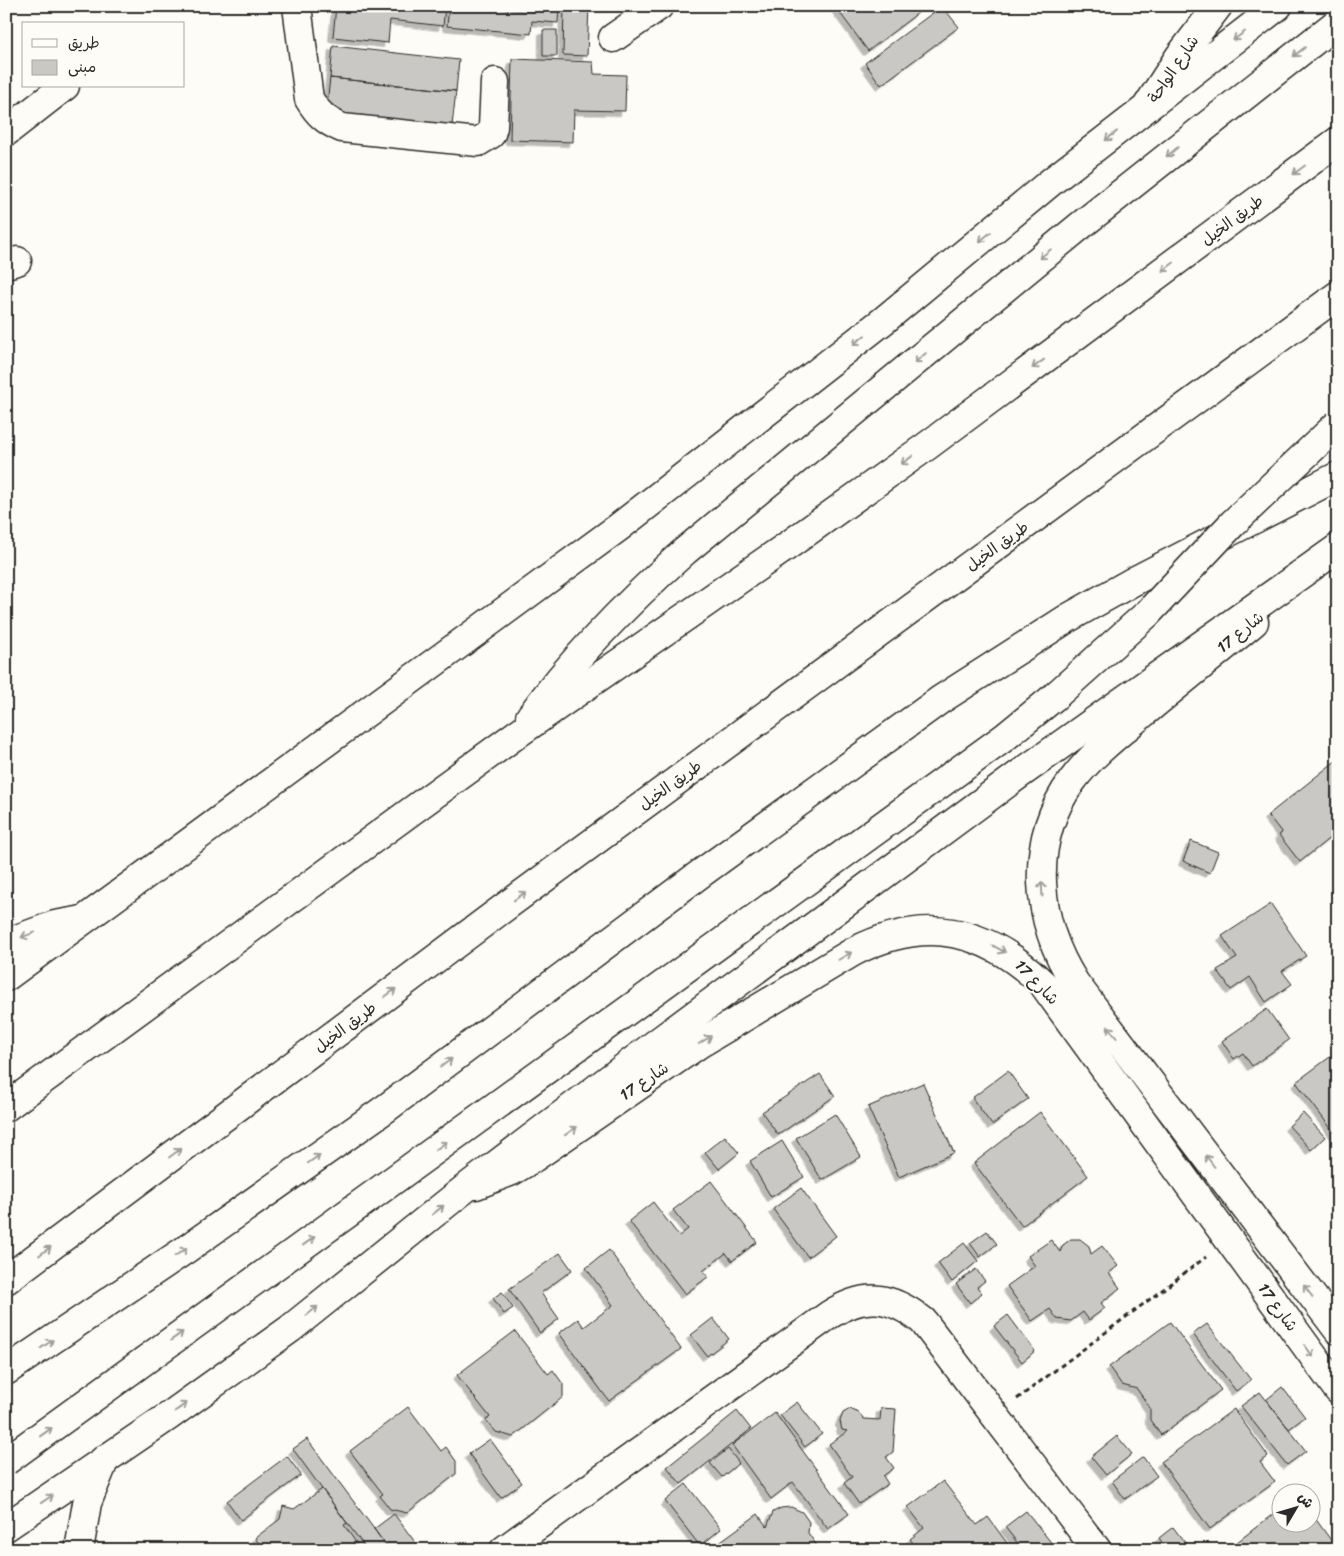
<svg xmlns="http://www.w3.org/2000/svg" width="1344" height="1556" font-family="Sriracha,'Playpen Sans Arabic',sans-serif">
  <defs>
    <filter id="shadow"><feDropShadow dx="-4.5" dy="4.5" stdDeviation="0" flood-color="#0004"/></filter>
  </defs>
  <rect width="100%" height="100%" fill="#fdfcf7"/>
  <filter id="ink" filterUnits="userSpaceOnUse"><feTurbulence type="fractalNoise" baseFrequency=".02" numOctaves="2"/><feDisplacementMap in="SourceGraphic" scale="10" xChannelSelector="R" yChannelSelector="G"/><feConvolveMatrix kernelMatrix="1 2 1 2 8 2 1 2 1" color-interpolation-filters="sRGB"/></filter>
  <g filter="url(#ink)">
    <path fill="#c9c8c4" stroke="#2b2b2b" filter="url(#shadow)" d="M336,6H445L443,26L390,20L388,43L333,37Z
      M449,6H475L533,12L534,6H559L558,23L532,21L531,34L447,26Z
      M564,6H589L587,56L563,55Z
      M835,6H913L918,13L868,51Z
      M942,6L959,27L881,85L865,63Z
      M543,30H557V56H543Z
      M333,46L459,60L456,91L330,78Z
      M512,59L593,62L594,74L626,75L625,111L574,110L573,142L510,140Z
      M330,78L456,91L452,126L326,113Z
      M1338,759V825L1334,828L1337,832L1300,862L1279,835L1282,833L1268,815Z
      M1191,841L1218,852L1210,873L1183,861Z
      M1271,904L1306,956L1282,971L1292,984L1266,1002L1250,977L1231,990L1217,970L1237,958L1222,936Z
      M1267,1009L1289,1040L1252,1066L1243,1053L1234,1059L1222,1041Z
      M1338,1051V1138L1296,1082Z
      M1008,1071L1028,1099L992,1125L972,1098Z
      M820,1074L835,1096L778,1135L762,1112Z
      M923,1083L954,1153L899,1177L868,1107Z
      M1040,1112L1088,1176L1022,1226L974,1163Z
      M1303,1113L1325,1137L1311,1150L1289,1126Z
      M835,1114L861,1157L822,1180L796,1138Z
      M725,1136L739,1153L719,1169L705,1152Z
      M782,1141L804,1177L771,1197L750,1161Z
      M711,1181L757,1242L732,1261L726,1253L703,1271L708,1277L685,1294L629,1221L653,1202L679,1236L688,1229L673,1210Z
      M801,1188L836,1236L808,1257L773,1209Z
      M987,1231L997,1244L980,1257L970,1243Z
      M1071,1239H1080L1089,1246L1091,1254L1102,1246L1118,1266L1109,1273L1120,1288L1101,1303L1105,1308L1089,1320L1083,1312L1071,1321L1057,1319L1050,1309L1032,1321L1007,1286L1035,1266L1028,1256L1051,1240L1060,1252L1063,1245Z
      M964,1243L978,1261L952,1282L938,1263Z
      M609,1250L681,1349L609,1401L559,1333L578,1319L584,1327L613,1305L586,1268Z
      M560,1253L572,1270L541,1293L559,1319L540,1333L509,1289Z
      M976,1269L985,1281L977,1287L982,1293L970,1303L956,1284Z
      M502,1292L513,1308L504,1314L493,1298Z
      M1008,1315L1035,1351L1022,1362L994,1326Z
      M713,1318L729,1339L707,1356L691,1335Z
      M1170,1322L1221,1390L1161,1435L1150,1420V1408L1137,1389L1122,1385L1109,1367Z
      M1207,1324L1251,1380L1236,1391L1193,1334Z
      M515,1331L548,1374L553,1370L563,1384V1397L513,1437L496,1432L486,1420L490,1417L457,1375Z
      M1282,1387L1305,1417L1289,1429L1266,1400Z
      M1260,1392L1306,1451L1287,1465L1241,1406Z
      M797,1402L822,1434L805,1447L780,1415Z
      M408,1407L441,1451L446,1447L456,1461V1474L407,1513L390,1509L380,1496L383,1494L350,1451Z
      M881,1408L896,1409L893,1452L886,1457L894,1468L883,1476L888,1484L859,1504L844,1483L852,1477L829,1444L848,1431L842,1430L840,1421L843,1413L850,1409L859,1413L864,1419L880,1420Z
      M1234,1409L1268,1456L1260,1462L1275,1482L1210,1529L1161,1462Z
      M737,1411L751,1429L681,1484L667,1467Z
      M775,1413L849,1514L828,1529L793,1482L771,1499L732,1445Z
      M1117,1436L1132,1454L1106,1475L1091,1457Z
      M307,1439L374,1529L389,1550H367L322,1489L293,1449Z
      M490,1439L522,1483L501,1498L469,1454Z
      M728,1449L739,1463L722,1477L710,1463Z
      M287,1456L301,1475L241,1520L227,1501Z
      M1143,1457L1157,1476L1125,1499L1112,1481Z
      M943,1481L977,1525L988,1517L1012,1550H918L910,1539L924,1528L908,1507Z
      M686,1484L721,1529L700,1546L665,1501Z
      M322,1489L347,1523L344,1525L357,1544L349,1550H264L255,1538L280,1519L283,1506L294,1509Z
      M791,1507L802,1512L809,1522L808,1533L820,1550H723L718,1543L758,1514L767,1527L773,1512L781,1508Z
      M1282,1507V1524H1312V1514L1338,1550H1227Z
      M1026,1511L1057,1550H1023L1005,1527Z
      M394,1514L421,1550H389L374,1529Z
      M1173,1527L1189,1548L1187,1550H1167L1159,1538Z"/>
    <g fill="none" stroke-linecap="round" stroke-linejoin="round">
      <defs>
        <path id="minor" d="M297,6L309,99C318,114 326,121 342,128L478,142L491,134L493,127L495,82
          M613,38L659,6
          M1148,105L1179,57L1218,6
          M6,132L65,86
          M6,264L17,261
          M1254,622C1217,653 1178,684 1140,716C1116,736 1091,755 1072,781C1027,843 1036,922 1075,983L1338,1330
          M6,943L55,925L83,920
          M476,1185L512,1171L532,1159L699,1044L853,952C925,915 986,928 1043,984L1338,1390
          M79,1550L87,1503L105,1459
          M504,1550L829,1315C865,1292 890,1295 923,1321L1097,1550"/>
        <path id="highway" d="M530,717C575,655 628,602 685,551L1080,226L1338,22
          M6,977L619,527L883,321L1052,181L1278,6
          M6,1107L517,734L790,544L927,446L1338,141
          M6,1280L513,901L1338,295
          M6,1371L188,1248L385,1109L700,874L940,700L1068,618L1134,581L1338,476
          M6,1527L169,1416L290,1329L467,1187L654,1045L1017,776L1338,548"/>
      </defs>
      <use href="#minor" stroke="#2b2b2b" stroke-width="31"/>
      <use href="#highway" stroke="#2b2b2b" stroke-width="31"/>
      <path stroke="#2b2b2b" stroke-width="3" stroke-dasharray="5 4" stroke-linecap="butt" d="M1017,1399L1206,1257"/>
      <use href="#minor" stroke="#fdfcf7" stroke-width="28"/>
      <use href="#highway" stroke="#fdfcf7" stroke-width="28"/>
      <defs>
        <path id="highway-bridge" d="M6,1461L1005,737L1053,698L1147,614L1233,523L1338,424"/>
      </defs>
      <use href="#highway-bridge" stroke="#2b2b2b" stroke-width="31" stroke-linecap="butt"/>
      <use href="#highway-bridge" stroke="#fdfcf7" stroke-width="28"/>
    </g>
    <defs><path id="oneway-shaft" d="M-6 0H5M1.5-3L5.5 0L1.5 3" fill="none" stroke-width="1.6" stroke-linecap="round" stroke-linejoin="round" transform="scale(1.25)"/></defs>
    <g stroke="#9e9e9b">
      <use href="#oneway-shaft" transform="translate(1239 36) rotate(143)"/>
      <use href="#oneway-shaft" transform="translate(1299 52) rotate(142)"/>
      <use href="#oneway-shaft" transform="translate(1111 136) rotate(142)"/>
      <use href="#oneway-shaft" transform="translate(1172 152) rotate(141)"/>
      <use href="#oneway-shaft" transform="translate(1299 170) rotate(143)"/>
      <use href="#oneway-shaft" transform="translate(985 237) rotate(140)"/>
      <use href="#oneway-shaft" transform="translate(1045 254) rotate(141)"/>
      <use href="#oneway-shaft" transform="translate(1168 267) rotate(143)"/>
      <use href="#oneway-shaft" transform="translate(859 340) rotate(142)"/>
      <use href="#oneway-shaft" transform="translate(920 358) rotate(140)"/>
      <use href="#oneway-shaft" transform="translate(1038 364) rotate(144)"/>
      <use href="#oneway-shaft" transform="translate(907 460) rotate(144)"/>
      <use href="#oneway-shaft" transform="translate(1042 889) rotate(-93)"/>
      <use href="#oneway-shaft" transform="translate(520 896) rotate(-36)"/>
      <use href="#oneway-shaft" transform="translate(28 935) rotate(160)"/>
      <use href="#oneway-shaft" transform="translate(999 949) rotate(28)"/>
      <use href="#oneway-shaft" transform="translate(845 956) rotate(-30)"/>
      <use href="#oneway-shaft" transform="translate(390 993) rotate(-37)"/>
      <use href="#oneway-shaft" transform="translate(1112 1032) rotate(-127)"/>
      <use href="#oneway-shaft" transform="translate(705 1040) rotate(-32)"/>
      <use href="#oneway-shaft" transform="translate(446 1063) rotate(-37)"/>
      <use href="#oneway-shaft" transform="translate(571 1131) rotate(-35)"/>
      <use href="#oneway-shaft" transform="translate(441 1146) rotate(-36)"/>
      <use href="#oneway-shaft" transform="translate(175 1153) rotate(-37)"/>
      <use href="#oneway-shaft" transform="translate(314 1159) rotate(-35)"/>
      <use href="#oneway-shaft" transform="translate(1210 1161) rotate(-127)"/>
      <use href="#oneway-shaft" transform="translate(438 1210) rotate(-38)"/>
      <use href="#oneway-shaft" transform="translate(309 1241) rotate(-36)"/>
      <use href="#oneway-shaft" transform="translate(45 1251) rotate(-37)"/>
      <use href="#oneway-shaft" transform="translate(181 1252) rotate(-34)"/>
      <use href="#oneway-shaft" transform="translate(1308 1291) rotate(-127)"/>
      <use href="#oneway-shaft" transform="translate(312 1311) rotate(-39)"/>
      <use href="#oneway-shaft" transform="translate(177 1336) rotate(-36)"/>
      <use href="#oneway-shaft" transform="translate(47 1344) rotate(-34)"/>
      <use href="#oneway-shaft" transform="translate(1309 1351) rotate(54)"/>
      <use href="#oneway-shaft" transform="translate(181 1407) rotate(-36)"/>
      <use href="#oneway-shaft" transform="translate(46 1432) rotate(-36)"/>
      <use href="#oneway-shaft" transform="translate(47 1499) rotate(-34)"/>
    </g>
  </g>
  <g text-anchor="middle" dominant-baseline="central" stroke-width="4" stroke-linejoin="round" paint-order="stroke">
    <g font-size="16" fill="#2b2b2b" stroke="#fdfcf7">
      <text transform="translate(1173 69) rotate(-56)">شارع الواحة</text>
      <text transform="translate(1232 220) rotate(-37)">طريق الخيل</text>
      <text transform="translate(997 546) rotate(-36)">طريق الخيل</text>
      <text transform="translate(1240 632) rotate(-39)">17 شارع</text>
      <text transform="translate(670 785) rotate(-36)">طريق الخيل</text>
      <text transform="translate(1037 982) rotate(46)">17 شارع</text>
      <text transform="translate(345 1027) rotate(-37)">طريق الخيل</text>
      <text transform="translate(644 1081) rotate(-34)">17 شارع</text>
      <text transform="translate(1278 1307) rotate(54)">17 شارع</text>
    </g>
  </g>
  <rect width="1344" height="1556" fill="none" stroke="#fdfcf7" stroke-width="25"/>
  <rect x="12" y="12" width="1319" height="1531" fill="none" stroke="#2b2b2b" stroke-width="2" filter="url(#ink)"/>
  <rect x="22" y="22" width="162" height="65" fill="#fdfcf7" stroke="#a9a8a5"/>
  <rect x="32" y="39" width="25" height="8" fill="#fdfcf7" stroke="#a9a8a5"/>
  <text x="68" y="48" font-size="15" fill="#2b2b2b">طريق</text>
  <rect x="32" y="60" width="25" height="15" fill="#c9c8c4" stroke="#a9a8a5"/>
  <text x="68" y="72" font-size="15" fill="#2b2b2b">مبنى</text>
  <g transform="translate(1296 1508) rotate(52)"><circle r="24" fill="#fdfcf7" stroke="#a9a8a5"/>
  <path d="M0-4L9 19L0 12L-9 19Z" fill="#2b2b2b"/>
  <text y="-8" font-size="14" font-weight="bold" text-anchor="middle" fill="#2b2b2b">ش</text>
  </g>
</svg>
